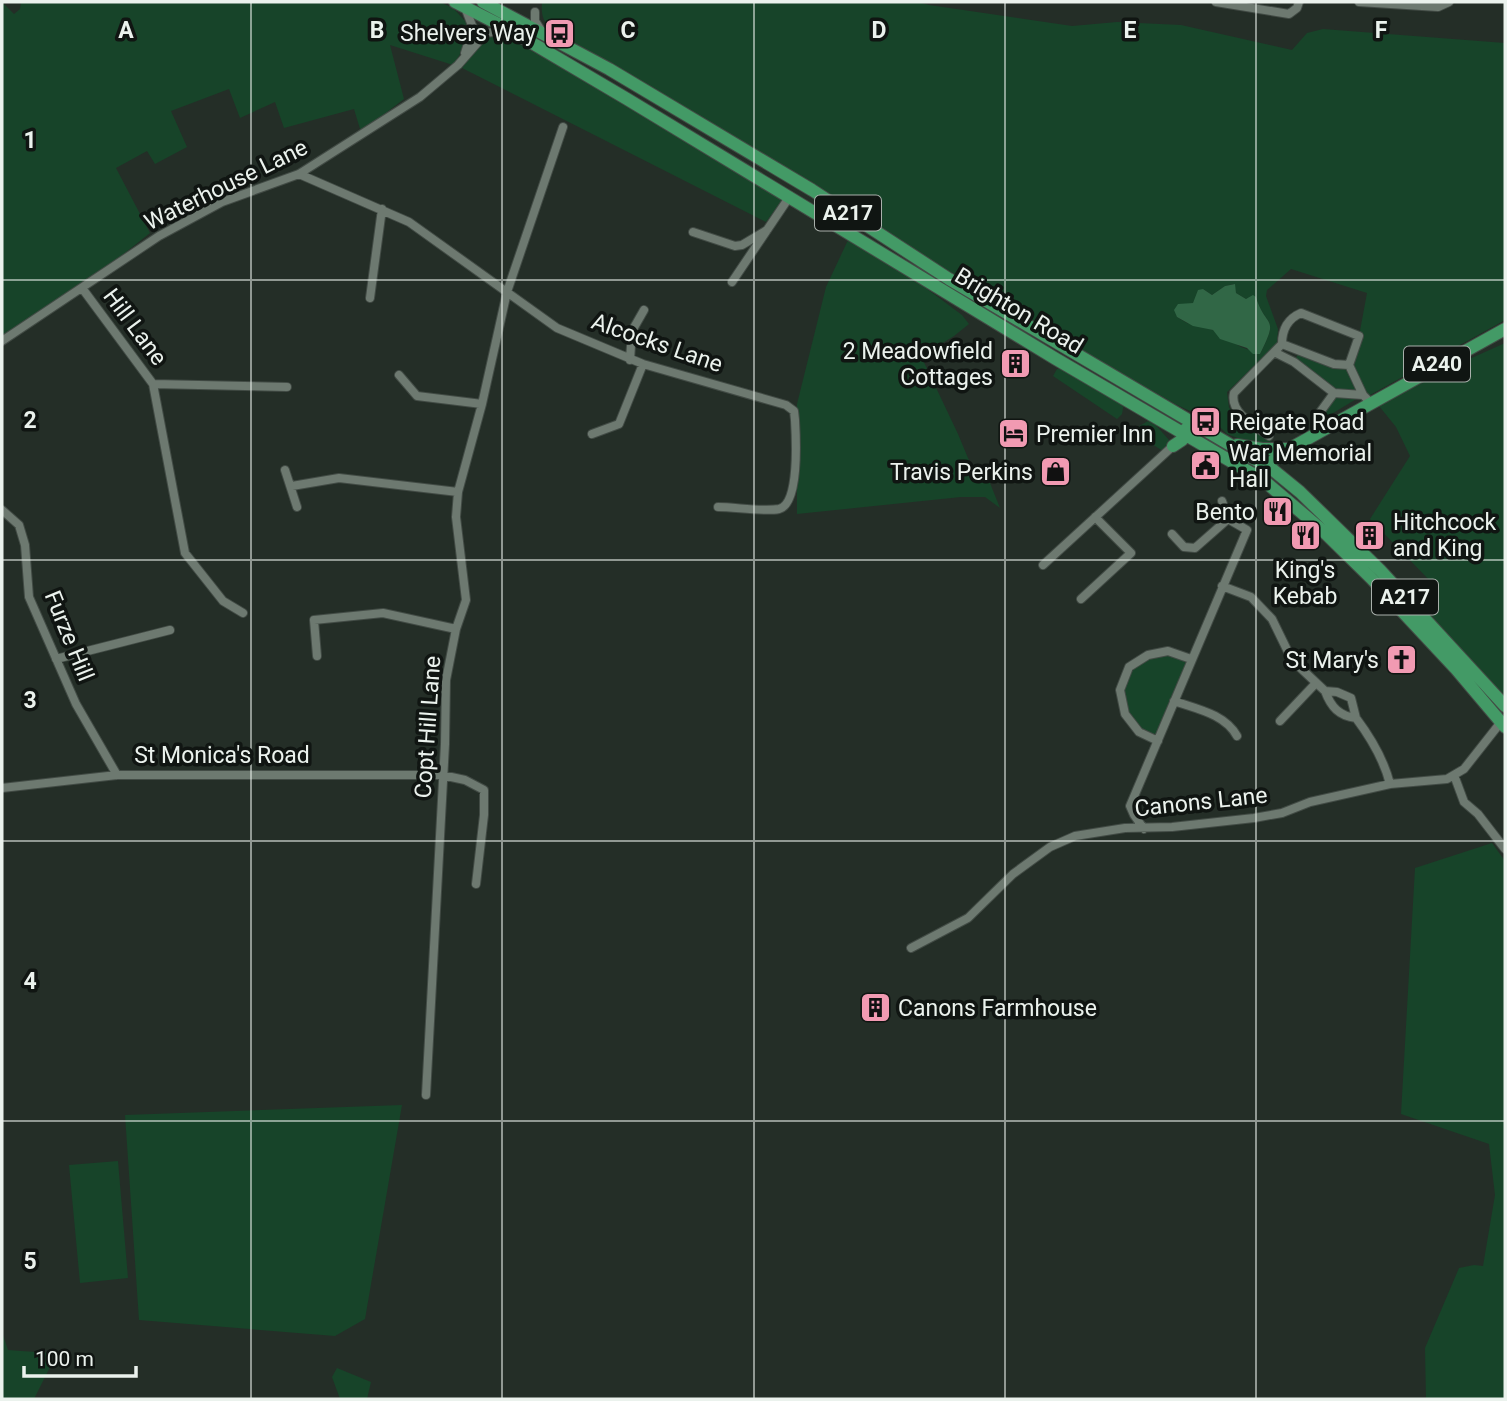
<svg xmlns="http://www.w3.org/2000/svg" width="1507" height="1401" font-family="Roboto,sans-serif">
  <rect width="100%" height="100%" fill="#242e27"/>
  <path fill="#174429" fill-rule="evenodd" d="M2,2L14,14L20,9L21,2H440L453,8L466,22C465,38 464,52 453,65L390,45L404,99L361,132L354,109L284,128L275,102L240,118L229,89L171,111L187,147L155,164L147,151L116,168L150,233L81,288L2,341Z
    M542,2H918L929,5L1072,26L1117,22L1181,25L1292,50L1307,33L1323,29L1505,43V320L1370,395H1363L1310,427L1333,393L1294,362L1299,352L1349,365L1359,336L1367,293L1291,269L1267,290L1266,296L1278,329L1277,344L1227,392L1229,408L1275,445H1256L1227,434L1216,423L1175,404L992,298L575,43L571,34C550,28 540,26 542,2ZM1234,284L1236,293L1246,299L1256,297C1266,330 1280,314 1260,354L1241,347L1213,330L1187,323L1177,317L1188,304L1193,303L1203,289L1212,295L1225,286Z
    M491,35H502L560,66L783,199L766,222L462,68L481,43Z
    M849,238L895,265L962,315L969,324L954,336L921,356L958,434L973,470L990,483L1000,508L985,497H961L797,514V404L826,287Z
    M1505,343V699L1418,603L1434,585L1370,519L1410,456L1396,427L1379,406L1425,379Z
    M1065,368L1124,403L1122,414L1117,419L1053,376L1057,369Z
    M1148,421L1154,423L1169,440V444L1163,451L1131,431Z
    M1168,651L1191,659L1158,741C1133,729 1113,710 1124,680C1126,675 1128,669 1132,666C1142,657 1155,654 1168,651Z
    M1492,843L1505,861V1399H1426L1425,1348L1459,1268L1474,1265L1483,1266L1495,1195L1489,1144L1401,1114L1415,868Z
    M402,1105L365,1319L335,1336L139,1320L125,1115Z
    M118,1161L128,1278L80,1283L69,1165Z
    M2,1332L8,1350L49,1353L51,1365L34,1399H2Z
    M337,1368L371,1382L367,1399H340L332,1377Z"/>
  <path fill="#316746" d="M1235,284L1236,293L1246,299L1253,295L1256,297C1266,330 1280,314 1260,354H1253L1247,348L1220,339L1213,330L1193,326L1177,317L1174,310L1178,304L1193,303L1198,290L1203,289L1212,295L1225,286Z"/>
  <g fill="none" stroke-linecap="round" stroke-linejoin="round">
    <defs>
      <path id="minor" d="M1216,2L1289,14L1297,8L1299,2
        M1359,2L1438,7L1449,2
        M535,12V21L542,32
        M465,53L473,28L466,10
        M299,174L409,222L557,328L643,364L786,405L794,411L795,420C796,437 800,504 779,509C763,512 735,507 718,507
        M693,232L735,246L742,245L767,230
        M732,282L790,196
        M82,288L153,384L287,387
        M370,298L382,209
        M2,341L159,236L222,202L299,174L420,97L458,65L486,33L507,30
        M1276,353L1294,362L1334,393L1363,395L1370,402
        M630,360L632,331L644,310
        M1349,365L1363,395
        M399,375L417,396L482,404
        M153,384L185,553L223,601L243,613
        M1318,415L1334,393
        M592,434L619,424L643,364
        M1269,436C1255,426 1229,412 1234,393L1282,344C1282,330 1287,319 1301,313L1359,336L1349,365L1334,364L1282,344
        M285,470L297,507
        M292,486L339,478L458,492
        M1222,501L1228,519
        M2,510L19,525L25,545L29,597L76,704L117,775
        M1043,565L1173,446
        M1222,586L1251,597L1272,619L1292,660L1325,691L1337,692L1351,698L1356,718
        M1081,599L1131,553L1095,517
        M317,656L314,620L383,613L456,629
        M56,659L170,630
        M1325,691C1331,707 1339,716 1356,718C1371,738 1384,760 1390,784
        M1174,701C1197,709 1225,714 1237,736
        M1280,721L1316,683
        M1158,741L1139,732L1125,714L1120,690L1129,667L1148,655L1168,651L1191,659
        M1454,775L1464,802L1478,814L1505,849
        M2,788L117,775H442L465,780L484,790V815L476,884
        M1144,829L1134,815L1130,806L1247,530L1228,519L1195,548L1184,547L1172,534
        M911,948L968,918L1013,874L1050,847L1075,836L1125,828L1172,827L1254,818L1282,813L1310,802L1390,784L1447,779L1464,769L1501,722
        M426,1095L445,744L446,680L456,629L466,600L456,517L458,492L482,404L507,292L563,127"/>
      <path id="highway" d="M455,2L510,30L627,99L1056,359L1263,480L1322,530L1371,578L1456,669L1505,727
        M483,2L609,69L812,190L949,279L1273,470L1300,492L1380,570L1505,706
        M1237,445L1262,449H1288
        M1173,446L1182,440L1186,429
        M1260,470L1289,449L1505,329"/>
    </defs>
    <use href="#minor" stroke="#424b45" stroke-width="10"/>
    <use href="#highway" stroke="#424b45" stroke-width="14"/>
    <use href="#minor" stroke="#6d7970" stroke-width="8"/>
    <use href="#highway" stroke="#439a66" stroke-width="12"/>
  </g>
  <path fill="none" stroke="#ebf2ed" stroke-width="2" stroke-opacity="0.55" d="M251,2V1399M502,2V1399M754,2V1399M1005,2V1399M1256,2V1399M2,280H1505M2,560H1505M2,841H1505M2,1121H1505"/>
  <defs>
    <symbol id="bus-square" viewBox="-11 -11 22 22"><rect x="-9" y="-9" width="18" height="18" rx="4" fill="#f19ab2" stroke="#101512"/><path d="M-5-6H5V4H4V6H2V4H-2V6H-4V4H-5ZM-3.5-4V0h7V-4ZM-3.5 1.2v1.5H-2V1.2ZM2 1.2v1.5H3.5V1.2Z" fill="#111"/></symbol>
    <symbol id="building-square" viewBox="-11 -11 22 22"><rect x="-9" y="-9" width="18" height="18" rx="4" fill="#f19ab2" stroke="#101512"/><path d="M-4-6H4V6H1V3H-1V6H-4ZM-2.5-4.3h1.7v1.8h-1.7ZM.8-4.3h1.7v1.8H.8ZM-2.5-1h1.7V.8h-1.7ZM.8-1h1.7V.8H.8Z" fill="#111"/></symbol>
    <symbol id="hotel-square" viewBox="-11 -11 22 22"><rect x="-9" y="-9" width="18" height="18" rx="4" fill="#f19ab2" stroke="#101512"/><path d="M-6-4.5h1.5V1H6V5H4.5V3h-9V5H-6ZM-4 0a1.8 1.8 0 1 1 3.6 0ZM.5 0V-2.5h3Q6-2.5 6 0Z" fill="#111"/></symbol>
    <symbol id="civic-square" viewBox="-11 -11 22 22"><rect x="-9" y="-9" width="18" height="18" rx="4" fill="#f19ab2" stroke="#101512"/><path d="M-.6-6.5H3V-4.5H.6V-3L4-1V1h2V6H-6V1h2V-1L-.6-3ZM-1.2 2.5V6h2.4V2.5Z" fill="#111"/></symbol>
    <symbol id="shop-square" viewBox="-11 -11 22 22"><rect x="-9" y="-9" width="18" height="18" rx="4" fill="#f19ab2" stroke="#101512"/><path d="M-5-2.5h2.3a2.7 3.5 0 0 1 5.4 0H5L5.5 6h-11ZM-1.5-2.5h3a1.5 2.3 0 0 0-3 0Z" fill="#111"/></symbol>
    <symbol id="restaurant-square" viewBox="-11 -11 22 22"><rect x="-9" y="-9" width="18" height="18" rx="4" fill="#f19ab2" stroke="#101512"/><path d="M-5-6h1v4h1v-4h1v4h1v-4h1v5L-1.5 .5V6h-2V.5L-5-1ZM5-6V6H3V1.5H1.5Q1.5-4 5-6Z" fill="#111"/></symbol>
    <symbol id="church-square" viewBox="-11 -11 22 22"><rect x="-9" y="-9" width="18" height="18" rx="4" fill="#f19ab2" stroke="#101512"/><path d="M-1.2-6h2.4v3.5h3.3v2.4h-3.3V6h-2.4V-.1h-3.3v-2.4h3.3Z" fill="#111"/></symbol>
  </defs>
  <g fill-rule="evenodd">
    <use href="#bus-square" x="542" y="16" width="35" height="35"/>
    <use href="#building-square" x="998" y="346" width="35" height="35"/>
    <use href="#bus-square" x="1188" y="404" width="35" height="35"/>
    <use href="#hotel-square" x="996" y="416" width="35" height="35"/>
    <use href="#civic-square" x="1188" y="448" width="35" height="35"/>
    <use href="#shop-square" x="1038" y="454" width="35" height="35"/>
    <use href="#restaurant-square" x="1260" y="494" width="35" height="35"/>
    <use href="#building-square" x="1352" y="518" width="35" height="35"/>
    <use href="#restaurant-square" x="1288" y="518" width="35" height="35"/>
    <use href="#church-square" x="1384" y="642" width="35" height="35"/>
    <use href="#building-square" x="858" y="990" width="35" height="35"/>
  </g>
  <g text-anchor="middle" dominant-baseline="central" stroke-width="7" stroke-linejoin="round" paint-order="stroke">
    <g fill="#101512" stroke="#a9b0ab" stroke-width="2">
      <rect x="815" y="195.5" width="66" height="35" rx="5"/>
      <rect x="1404" y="346.5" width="66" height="35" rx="5"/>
      <rect x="1372" y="579.5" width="66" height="35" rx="5"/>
    </g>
    <g font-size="21" font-weight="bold" fill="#ebf2ed">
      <text x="848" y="213">A217</text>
      <text x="1437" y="364">A240</text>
      <text x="1405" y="597">A217</text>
    </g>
    <g font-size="23" fill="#ebf2ed" stroke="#101512" text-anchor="end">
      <text x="536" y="33">Shelvers Way</text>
      <text x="993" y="351">2 Meadowfield<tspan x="993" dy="26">Cottages</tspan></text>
      <text x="1229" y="422" text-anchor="start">Reigate Road</text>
      <text x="1036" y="434" text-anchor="start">Premier Inn</text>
      <text x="1229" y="453" text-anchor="start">War Memorial<tspan x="1229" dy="26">Hall</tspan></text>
      <text x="1033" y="472">Travis Perkins</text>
      <text x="1255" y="512">Bento</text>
      <text x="1393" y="522" text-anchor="start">Hitchcock<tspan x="1393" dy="26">and King</tspan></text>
      <text x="1305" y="570" text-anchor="middle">King's<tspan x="1305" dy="26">Kebab</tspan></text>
      <text x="1379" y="660">St Mary's</text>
      <text x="898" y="1008" text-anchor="start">Canons Farmhouse</text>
    </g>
    <g font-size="23" fill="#ebf2ed" stroke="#101512">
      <text transform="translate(226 185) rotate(-26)">Waterhouse Lane</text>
      <text transform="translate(1019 311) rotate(31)">Brighton Road</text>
      <text transform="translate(135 327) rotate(53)">Hill Lane</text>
      <text transform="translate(657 343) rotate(19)">Alcocks Lane</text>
      <text transform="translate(69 636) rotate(68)">Furze Hill</text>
      <text transform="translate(428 727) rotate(-86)">Copt Hill Lane</text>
      <text x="222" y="755">St Monica's Road</text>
      <text transform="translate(1201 802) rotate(-6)">Canons Lane</text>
    </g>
  </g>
  <g font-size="23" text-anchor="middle" font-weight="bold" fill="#ebf2ed" stroke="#101512" stroke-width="7" stroke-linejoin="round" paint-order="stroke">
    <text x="126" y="38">A</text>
    <text x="377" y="38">B</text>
    <text x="628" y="38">C</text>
    <text x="879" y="38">D</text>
    <text x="1130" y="38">E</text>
    <text x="1381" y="38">F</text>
    <text x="30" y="148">1</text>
    <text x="30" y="428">2</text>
    <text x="30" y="708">3</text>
    <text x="30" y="989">4</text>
    <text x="30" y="1269">5</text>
  </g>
  <rect width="1507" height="1401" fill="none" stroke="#ebf2ed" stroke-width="7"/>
  <path d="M24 1366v10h112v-10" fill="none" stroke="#ebf2ed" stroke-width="3.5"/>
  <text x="35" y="1366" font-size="21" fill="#ebf2ed" stroke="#101512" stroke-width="5" paint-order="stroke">100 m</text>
</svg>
